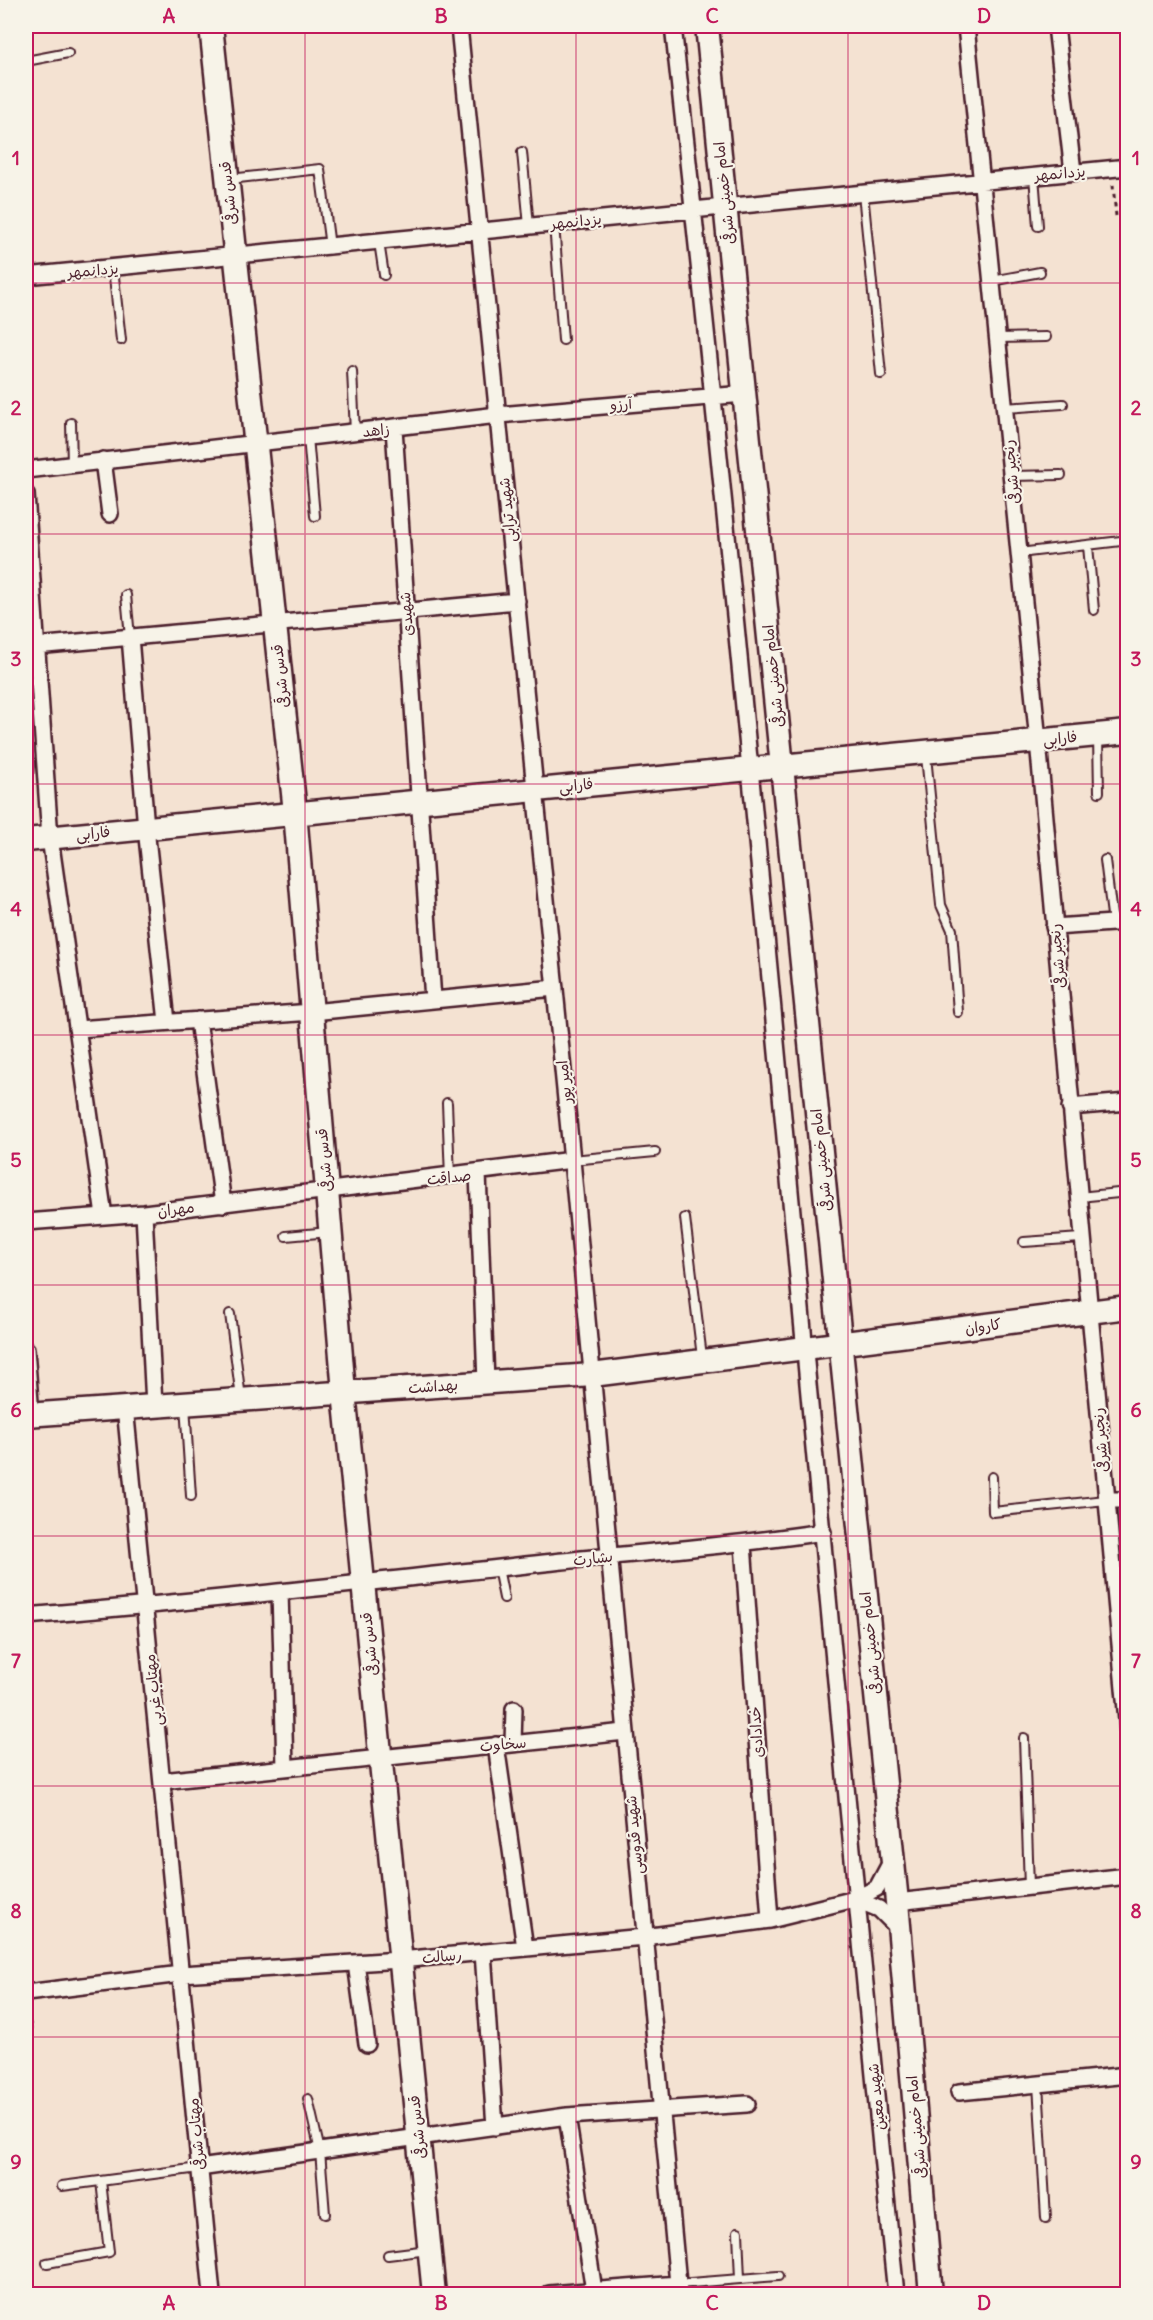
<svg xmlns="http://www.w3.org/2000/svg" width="1153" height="2320" font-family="Delius,'Playpen Sans Arabic',sans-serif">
  <rect width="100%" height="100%" fill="#f4e2d2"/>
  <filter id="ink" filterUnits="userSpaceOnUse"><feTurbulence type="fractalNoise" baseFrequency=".0167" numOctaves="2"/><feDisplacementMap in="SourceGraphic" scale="12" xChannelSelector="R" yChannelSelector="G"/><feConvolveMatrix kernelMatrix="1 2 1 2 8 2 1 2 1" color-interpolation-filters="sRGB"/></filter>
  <g filter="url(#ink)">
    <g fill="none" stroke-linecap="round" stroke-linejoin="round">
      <defs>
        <path id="lane" d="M26,61L68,53
          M522,152L529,226
          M1034,176L1038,226
          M230,179L320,169L330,247
          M863,193L881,374
          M554,224L563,340
          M379,242L384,275
          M113,268L121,340
          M992,281L1040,272
          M997,338L1046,337
          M352,371L355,432
          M1005,408L1063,404
          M71,423L72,464
          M308,437L315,516
          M1011,476L1061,475
          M1088,546L1094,610
          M1019,553L1121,541
          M126,595L130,637
          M26,682L39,680
          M1098,736L1099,792
          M926,756L941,905L952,930L958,1012
          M1105,860L1113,923
          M447,1103L450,1177
          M572,1160L655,1152
          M1079,1197L1128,1192
          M685,1218L702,1357
          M286,1236L329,1232
          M1024,1242L1081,1238
          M230,1314L241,1398
          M185,1405L191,1496
          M992,1477L993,1512L1106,1500
          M498,1568L504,1598
          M26,1732V1735
          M1024,1738L1029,1887
          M26,2025L29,2060
          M1038,2084L1046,2218
          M308,2099L320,2151L325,2214
          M62,2186L199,2168
          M738,2232L740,2279
          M388,2255L428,2250
          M47,2263L109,2252L101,2181
          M678,2284L778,2276"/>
        <path id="street" d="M459,26L572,1160L679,2294
          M673,26C758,781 818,1539 896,2294
          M966,26L1038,741L1128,1732
          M1056,26L1073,172
          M26,276L1128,167
          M394,428L433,1000
          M103,460L110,514
          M26,470L498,415L744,394
          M26,494L50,838L104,1216
          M130,637L146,828L167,1022
          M36,646L517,601
          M1054,927L1128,922
          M198,1020L223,1204
          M77,1029L312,1012L555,988
          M1070,1107L1128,1102
          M478,1173L486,1382
          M144,1213L154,1405
          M26,1222L144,1213L572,1160
          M26,1349L31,1415
          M125,1407L212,2294
          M1106,1500H1128
          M743,1544L770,1920
          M280,1592L285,1767
          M26,1616C199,1602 371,1582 544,1563C637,1553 731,1546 823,1532
          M513,1743L514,1709
          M496,1745L525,1948
          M162,1781L625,1732
          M855,1899L879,1909L899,1929
          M897,1902L1128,1876
          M483,1952L495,2127
          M356,1963L367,2044
          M26,1993L181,1974L400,1960L644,1937L770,1920L855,1899L877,1888L892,1860
          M959,2092L1128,2075
          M567,2116L594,2291
          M199,2168L567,2116L747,2104
          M549,2294L678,2284"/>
        <path id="secondary" d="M211,26L295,812L344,1392L434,2294
          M707,26L897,1902L931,2294
          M26,840L1128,732
          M26,1415L592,1375L1128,1307"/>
      </defs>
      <use href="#lane" stroke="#4a1f2b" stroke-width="12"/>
      <use href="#street" stroke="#4a1f2b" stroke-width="20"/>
      <use href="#secondary" stroke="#4a1f2b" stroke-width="27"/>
      <path stroke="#4a1f2b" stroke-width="3" stroke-dasharray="4.5 4.5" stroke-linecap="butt" d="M1113,185L1116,216"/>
      <use href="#lane" stroke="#f7f3e8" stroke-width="8"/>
      <use href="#street" stroke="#f7f3e8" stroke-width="15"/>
      <use href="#secondary" stroke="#f7f3e8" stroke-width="22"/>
    </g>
  </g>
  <path fill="none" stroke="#c2185b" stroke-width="1.5" stroke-opacity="0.55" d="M305,26V2294M576,26V2294M848,26V2294M26,283H1128M26,534H1128M26,784H1128M26,1035H1128M26,1285H1128M26,1536H1128M26,1786H1128M26,2037H1128"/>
  <g text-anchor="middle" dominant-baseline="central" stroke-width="4.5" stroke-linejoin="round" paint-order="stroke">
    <g font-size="15" fill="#4a1f2b" stroke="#f7f3e8">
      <text transform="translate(1060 173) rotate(-5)">یزدانمهر</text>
      <text transform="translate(228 193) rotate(-96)">قدس شرقی</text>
      <text transform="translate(724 193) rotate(-96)">امام خمینی شرقی</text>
      <text transform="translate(576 221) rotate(-6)">یزدانمهر</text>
      <text transform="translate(93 270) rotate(-5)">یزدانمهر</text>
      <text transform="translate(621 404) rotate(-5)">آرزو</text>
      <text transform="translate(376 430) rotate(-6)">زاهد</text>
      <text transform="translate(1011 472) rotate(-96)">رنجبر شرقی</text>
      <text transform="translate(507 510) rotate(-96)">شهید ترابی</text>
      <text transform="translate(406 614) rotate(-94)">شهیدی</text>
      <text transform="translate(280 676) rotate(-96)">قدس شرقی</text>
      <text transform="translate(773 676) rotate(-96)">امام خمینی شرقی</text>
      <text transform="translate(1060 738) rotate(-6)">فارابی</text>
      <text transform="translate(576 785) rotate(-6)">فارابی</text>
      <text transform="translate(93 833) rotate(-6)">فارابی</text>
      <text transform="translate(1057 956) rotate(-95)">رنجبر شرقی</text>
      <text transform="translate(564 1082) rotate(-96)">امیر پور</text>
      <text transform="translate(324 1160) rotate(-95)">قدس شرقی</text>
      <text transform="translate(821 1160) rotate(-96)">امام خمینی شرقی</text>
      <text transform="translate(449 1177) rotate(-6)">صداقت</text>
      <text transform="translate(176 1209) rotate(-7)">مهران</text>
      <text transform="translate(983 1326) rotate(-8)">کاروان</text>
      <text transform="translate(433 1386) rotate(-4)">بهداشت</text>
      <text transform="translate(1100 1440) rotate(-95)">رنجبر شرقی</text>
      <text transform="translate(593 1558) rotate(-6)">بشارت</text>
      <text transform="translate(870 1643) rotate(-96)">امام خمینی شرقی</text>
      <text transform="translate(369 1644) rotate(-96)">قدس شرقی</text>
      <text transform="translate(153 1690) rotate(-96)">مهتاب غربی</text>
      <text transform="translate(756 1732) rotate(-94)">خدادادی</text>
      <text transform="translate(503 1744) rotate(-5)">سخاوت</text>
      <text transform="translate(634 1835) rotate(-95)">شهید قدوسی</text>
      <text transform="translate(442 1956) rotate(-5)">رسالت</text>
      <text transform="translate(876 2097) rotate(-96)">شهید معین</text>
      <text transform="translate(417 2127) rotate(-96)">قدس شرقی</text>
      <text transform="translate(916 2127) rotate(-95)">امام خمینی شرقی</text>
      <text transform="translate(196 2134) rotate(-95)">مهتاب شرقی</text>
    </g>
  </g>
  <rect width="1153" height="2320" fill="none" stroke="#f7f3e8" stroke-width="66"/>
  <rect x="33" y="33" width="1087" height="2254" fill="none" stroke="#c2185b" stroke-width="2"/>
  <g font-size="20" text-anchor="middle" font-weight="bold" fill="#c2185b">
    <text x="169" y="23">A</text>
    <text x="441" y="23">B</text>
    <text x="712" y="23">C</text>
    <text x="984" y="23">D</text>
    <text x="16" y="165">1</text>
    <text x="1136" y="165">1</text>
    <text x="16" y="415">2</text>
    <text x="1136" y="415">2</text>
    <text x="16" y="666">3</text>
    <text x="1136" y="666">3</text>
    <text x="16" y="916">4</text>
    <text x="1136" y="916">4</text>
    <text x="16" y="1167">5</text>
    <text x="1136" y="1167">5</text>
    <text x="16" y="1417">6</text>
    <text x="1136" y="1417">6</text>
    <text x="16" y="1668">7</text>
    <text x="1136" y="1668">7</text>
    <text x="16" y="1918">8</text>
    <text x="1136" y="1918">8</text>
    <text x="16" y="2169">9</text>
    <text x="1136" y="2169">9</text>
    <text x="169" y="2310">A</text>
    <text x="441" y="2310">B</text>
    <text x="712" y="2310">C</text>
    <text x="984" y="2310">D</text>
  </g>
</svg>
